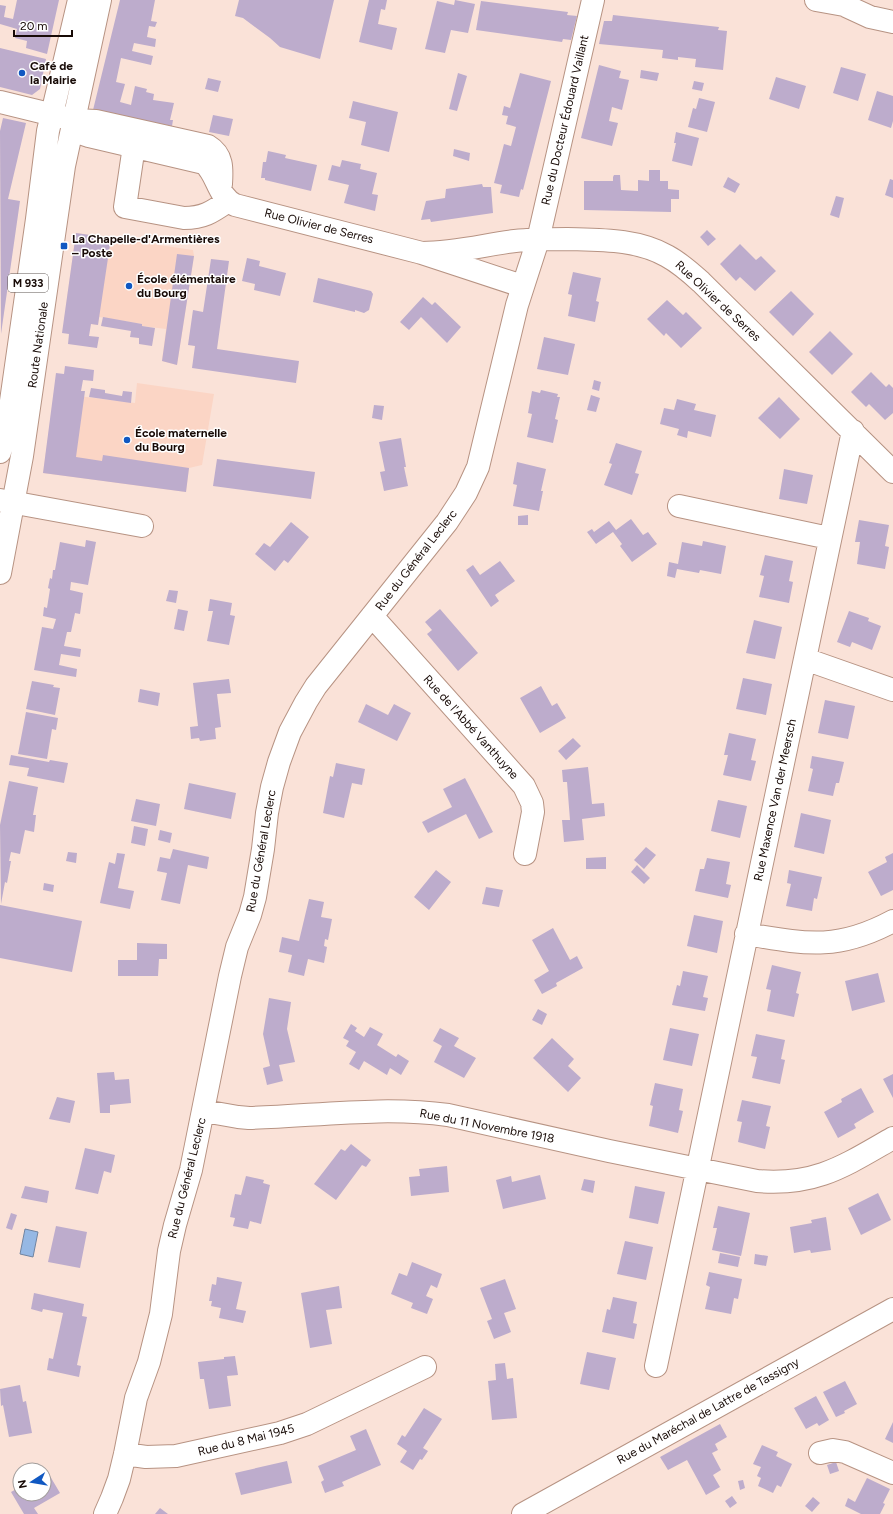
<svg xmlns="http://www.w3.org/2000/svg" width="893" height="1514" font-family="Figtree,sans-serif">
  <rect width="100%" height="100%" fill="#fae2d8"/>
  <path fill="#fbd5c5" d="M76,233L193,250L194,256L177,365L162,361L166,329L142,326V324L99,317L98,325L64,320Z
    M137,383L214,394L202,465L189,468L186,492L43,473L54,393L135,403Z"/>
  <path fill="#96b8e4" stroke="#7084a1" d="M25,1229L38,1232L33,1257L20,1254Z"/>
  <path fill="#bdaccc" d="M17,0H59L47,54L26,48L27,41L15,38L17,29L0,24V5L6,6L4,17L13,19Z
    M120,0H155L151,21L157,22L155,27L149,26L147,37L156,39L155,47L134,43L132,51L153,56L151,65L121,58L116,82L125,84L120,102L131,105L135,86L147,89L146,92L154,94L153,100L174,103L170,120H173L172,126L93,110Z
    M239,0H334L320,59L280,47L270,38L243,18L235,16Z
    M369,0H387L385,10L381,9L378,24L397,28L392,50L359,42Z
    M455,0L475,4L468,33L451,30L445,53L425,49L437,1L454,5Z
    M481,1L568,12L567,15L577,16L571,40L563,39L562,42L476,30Z
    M613,15L719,27L718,30L727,31L723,70L695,67L696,59L678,57V60L662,58L663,50L599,44L604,21H612Z
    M0,48L46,59L40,89L32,95L0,87Z
    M599,65L621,71L619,78L629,80L622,110L612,107L609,121L618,123L612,146L581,138Z
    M841,67L866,74L858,101L833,93Z
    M641,70L659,73L657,81L640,78Z
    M458,73L467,76L457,111L449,109Z
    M520,73L551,81L523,190L521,189L519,197L500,193L502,185L494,183L504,144L511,146L516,127L506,124L508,116L502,115L504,106L510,108Z
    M776,77L806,86L799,109L769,99Z
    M208,78L221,81L218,92L205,89Z
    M694,81L704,83L702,91L692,89Z
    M877,91L893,96V121L891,128L868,120Z
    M699,98L715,102L707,132L688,127L693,108L696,109Z
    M353,101L398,112L389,152L361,145L366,122L349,118Z
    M213,115L233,119L229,136L209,132Z
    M3,118L26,123L8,199L20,201L1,334L0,131Z
    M676,132L699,138L692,166L672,161L676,143H674Z
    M454,149L470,153L469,161L453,156Z
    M268,151L286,155L285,158L317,165L311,191L265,180V178H261L263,162H266Z
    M342,160L361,164L360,169L377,173L372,194L378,195L375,211L344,203L349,185L328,180L332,165L340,167Z
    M649,170H660V181H668V189L679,190V199H671V212L584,210V181H613V177L614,175H620L621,190L638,191V180L649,181Z
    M728,177L740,184L735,193L723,187Z
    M890,179L893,180V198L885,195Z
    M482,184L483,187H491L493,213L431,222L430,219L421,220L426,201L445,198L446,189Z
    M836,196L844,198L839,218L830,215Z
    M707,230L716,239L708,246L700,237Z
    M76,233L111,238L98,325L91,324L89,336L99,337L97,348L68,344L69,334L62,333Z
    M740,244L756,260L761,256L776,271L755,291L740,277L736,281L720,264Z
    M177,254L194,256L177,365L162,361Z
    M247,258L260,261L259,266L286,273L280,296L254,290L255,284L242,281Z
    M211,259L229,261L217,349L299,361L296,383L192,368L195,346L188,345L193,310L203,312Z
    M573,272L601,278L596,301L599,302L595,322L568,316L572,295L568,294Z
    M318,278L371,291L373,294L369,310L364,313L355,310V312L313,302Z
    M791,291L814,314L793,336L769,312Z
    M423,297L432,305L435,302L461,327L447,343L421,317L409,330L400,322Z
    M667,300L683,315L686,312L702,328L681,348L666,333L664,336L647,319Z
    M103,317L142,324V326L155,328L152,346L139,344V338L130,337L131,331L101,326Z
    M830,331L853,354L832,375L809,352Z
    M544,337L575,344L568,375L537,369Z
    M65,366L94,370L93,381L83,380L81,391H85L76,457L102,461L103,455L189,468L186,492L43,473L56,373L64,374Z
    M871,372L886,387L889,384L893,388V413L885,420L869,404L866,407L851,392Z
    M594,380L601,382L599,391L592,389Z
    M91,388L105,390V393L122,396L123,391L132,392L131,403L89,397Z
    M541,390L558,394L557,397H560L555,419L558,420L553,443L527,437L532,414L528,413L532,391L540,393Z
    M591,395L600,398L596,412L587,410Z
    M779,397L800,419L780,439L758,418Z
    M677,399L696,404L694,410L716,415L711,437L688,431L687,438L677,435L679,429L660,424L664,408L674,410Z
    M374,405L384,406L382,420L372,418Z
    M401,438L406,467H404L408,486L384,491L380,472L385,471L379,442Z
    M616,443L642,451L635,473L639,474L632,495L604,485L612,464L609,463Z
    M217,459L315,472L311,499L213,486Z
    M517,462L546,469L541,491H543L539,511L513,506L517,485L513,484Z
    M784,469L813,475L807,504L779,499Z
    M528,515V525H518V516Z
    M631,519L643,535L648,532L657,544L632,562L620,546L622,544L613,532L596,544L587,532L592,529L594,532L609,521L616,530Z
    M859,520L889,525L885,546L889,547L885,569L857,564L860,542H855Z
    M291,522L309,537L288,563L284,560L275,571L255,554L264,543L270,547Z
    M86,540L96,542L88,585L71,582L70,590L83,593L80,614L75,613L71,632H67L64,646L81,649L80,657L61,654L59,665L77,669L76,677L34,670L42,627L53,629L56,619L43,616L44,607L47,608L50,589L48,588L50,578L52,579L53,570H55L60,542L85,547Z
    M703,541L726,546L721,574L700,570L699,573L677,569L675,578L667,576L669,562L678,564L682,542L702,546Z
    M765,555L793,561L789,581L793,582L789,603L759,597L764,576L760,575Z
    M500,561L515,581L495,595L499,601L491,607L466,570L473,565L480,575Z
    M169,590L178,591L176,603L166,601Z
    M210,599L232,603L230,615L235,616L229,645L207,641L213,611H208Z
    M178,609L188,611L184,631L174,629Z
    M440,609L478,653L458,671L427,634L432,630L425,622Z
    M849,611L869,618L868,621L881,626L872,650L852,642L850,647L837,642Z
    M754,620L782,627L775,659L746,653Z
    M743,678L772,684L766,715L736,709Z
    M229,679L231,693L217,694L221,727L215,728L216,739L200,741L199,738L191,739L190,727L198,726L193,683Z
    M32,681L54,685L53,687L60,688L55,715L26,709Z
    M541,686L552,706L557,703L566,718L540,733L520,698Z
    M140,689L160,693L158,706L138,702Z
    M825,700L855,706L848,739L818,733Z
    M366,704L388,715L394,704L411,713L397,741L358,722Z
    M26,712L58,718L56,730L52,729L47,759L18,754Z
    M729,733L756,739L751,760L756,761L751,781L723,775L728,755H724Z
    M573,738L581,746L566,760L558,751Z
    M11,755L49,762L50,760L68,763L64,783L27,776L29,768L9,765Z
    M812,756L844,762L839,783H836L833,796L808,791L813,769L810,768Z
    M336,763L365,769L362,785L352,783L344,818L323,813L330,776L333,777Z
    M588,767L592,804L604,803L605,816L582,819L584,840L564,842L562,820H570L567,782H563L562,770Z
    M465,778L493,832L479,839L466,814L428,833L422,822L452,807L443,789Z
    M9,781L38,787L33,815H36L34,832L25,830L20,854L11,852L9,861H11L7,883L5,882L1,904L0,825Z
    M189,783L236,793L231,819L184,809Z
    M136,799L160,804L156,826L131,821Z
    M718,800L747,806L740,838L711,831Z
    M801,813L831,820L824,854L794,847Z
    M134,826L148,829L145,846L131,843Z
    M160,830L172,833L170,843L158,840Z
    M646,847L656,855L644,869L634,860Z
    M173,849L209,857L207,869L188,865L180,904L161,900L167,873L157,871L160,857L170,859Z
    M68,852L77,853L76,863L66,861Z
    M117,853L125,854L118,888L134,891L130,909L100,903L109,862L115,864Z
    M893,853V890L881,896L868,872L887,862L885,857Z
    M606,857V869H586V858Z
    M707,858L730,862L726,884L731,885L728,898L695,891L700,869H704Z
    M637,865L650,878L644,884L631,872Z
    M436,870L451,882L429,910L414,897Z
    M789,870L822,877L817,899L814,898L812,911L786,906L791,884L787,883Z
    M44,883L54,885L53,892L43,890Z
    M486,887L503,890L499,907L482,904Z
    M309,899L324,902L321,917L332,919L328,940L325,939L324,946L327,947L324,963L308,959L304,976L288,972L292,955L279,952L282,937L299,941Z
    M0,905L82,921L72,972L0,958Z
    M694,915L723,921L717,953L687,946Z
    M553,928L570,960L577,956L583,968L556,983L557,986L542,994L534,980L549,971L532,940Z
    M137,943L167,944V959H159L158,976H118V960H137Z
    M772,965L801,972L796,993L799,994L794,1017L767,1011L771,990L766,989Z
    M683,971L708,976L703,997L708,998L705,1011L672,1005L677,985L680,986Z
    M878,973L885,1002L852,1011L845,981Z
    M269,998L291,1002L287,1029L295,1062L279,1065L283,1081L267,1085L263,1068L270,1066L263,1034Z
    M538,1009L547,1014L542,1025L532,1020Z
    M351,1024L357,1028L355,1031L364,1037L370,1027L383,1034L377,1045L396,1057L398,1054L409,1061L401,1075L390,1068L387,1075L364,1061L359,1070L349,1064L356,1052L346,1046L349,1041L343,1038Z
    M440,1028L459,1038L454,1046L476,1058L464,1078L434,1062L442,1046L433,1041Z
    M670,1028L699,1034L692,1066L663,1060Z
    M756,1034L785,1040L781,1059L785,1060L780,1084L752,1078L757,1057L751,1056Z
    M552,1038L574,1059L568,1066L581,1078L568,1092L533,1058Z
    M114,1072L115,1080L129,1079L131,1103L110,1105V1113H100L97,1073Z
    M893,1074V1098L883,1079Z
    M655,1083L683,1089L679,1110L683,1111L678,1133L649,1126L653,1106L650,1105Z
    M861,1088L874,1112L854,1124L856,1128L838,1138L824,1112L842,1102L841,1099Z
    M57,1097L75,1101L70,1123L49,1119Z
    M742,1100L771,1106L766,1126L770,1127L765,1149L738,1142L742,1122L737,1121Z
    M351,1144L371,1160L366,1167L362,1165L336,1200L314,1184L341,1149L345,1151Z
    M85,1148L115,1155L111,1173L104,1171L98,1194L75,1189Z
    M447,1166L449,1192L411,1196L409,1177L420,1176L419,1169Z
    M540,1175L546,1199L503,1209L496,1180L511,1176L512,1182Z
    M246,1176L264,1180L263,1183L270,1185L261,1224L250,1221L248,1229L233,1226L235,1218L230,1217L235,1194L241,1195Z
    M584,1179L595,1181L593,1193L581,1190Z
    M25,1186L49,1191L47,1203L21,1198Z
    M635,1186L665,1192L658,1224L629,1218Z
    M878,1193L891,1220L861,1235L848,1208Z
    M718,1206L750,1213L741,1256L712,1250L717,1228H713Z
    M11,1213L17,1215L12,1230L6,1228Z
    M826,1217L831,1250L811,1253L810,1250L794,1253L790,1227L812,1223L811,1220Z
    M56,1226L87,1232L80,1268L48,1262Z
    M625,1241L653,1247L646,1280L617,1274Z
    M720,1253L740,1257L738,1267L718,1263Z
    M755,1254L768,1256L766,1266L754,1264Z
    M412,1262L442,1274L437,1288L431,1285L426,1296L433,1299L427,1314L411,1308L413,1303L391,1294L399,1273L407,1276Z
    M709,1272L742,1279L738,1299L734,1298L731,1314L705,1309L710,1287L706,1285Z
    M217,1277L242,1282L236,1309L246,1311L243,1323L219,1318L221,1308L211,1306L212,1301H209L212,1284L216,1285Z
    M505,1279L516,1309L504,1313L511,1332L494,1339L487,1321L492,1319L480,1288Z
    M339,1286L342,1308L326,1310L332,1344L310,1348L301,1293Z
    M34,1293L84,1304L82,1316L87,1317L77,1365L81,1366L79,1377L47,1370L49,1358L53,1359L63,1313L43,1309L42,1312L31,1309Z
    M613,1297L637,1302L633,1323L637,1324L634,1339L602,1332L607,1309L610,1310Z
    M587,1352L616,1358L609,1390L580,1384Z
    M235,1356L238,1375L227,1376L231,1406L209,1409L204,1379H200L198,1362L224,1359V1357Z
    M505,1363L507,1379L513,1378L517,1418L492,1420L488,1381L496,1380L495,1364Z
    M845,1381L857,1404L844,1411L845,1413L836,1417L823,1392Z
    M20,1385L23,1402L26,1401L32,1433L9,1437L3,1405L1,1406L0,1389Z
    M816,1396L829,1420L819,1426L817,1423L806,1429L794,1408Z
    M424,1408L442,1419L423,1448L428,1451L422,1460L420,1459L413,1470L400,1462L407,1451L397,1444L402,1435L405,1437Z
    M893,1422V1443L885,1439Z
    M720,1424L727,1437L715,1444L718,1450L712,1453L721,1470L713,1475L720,1487L706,1495L687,1460L668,1470L660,1457Z
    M366,1429L381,1465L342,1482L344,1486L325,1493L321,1482L324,1480L318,1466L356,1450L350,1436Z
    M762,1445L778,1452L776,1456L792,1464L781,1487L777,1485L773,1493L758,1486L761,1478L757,1476L761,1467L753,1464Z
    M287,1461L292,1483L241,1495L235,1473Z
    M836,1462L839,1471L830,1474L827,1465Z
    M47,1471L60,1493L34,1508L38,1514H24L11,1492L20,1487V1494H44V1473Z
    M867,1478L890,1489L883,1503L885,1504L880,1514H861L845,1506L848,1498L855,1502Z
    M743,1480L745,1488L740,1490L738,1481Z
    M732,1496L737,1503L730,1508L725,1501Z
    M813,1497L820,1503L812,1512L805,1506Z
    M160,1508L168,1514H155Z"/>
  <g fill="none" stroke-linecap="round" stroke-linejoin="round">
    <defs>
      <path id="minor" d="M816,0L844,5L870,17L893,22
        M0,102L74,120L96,121L208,146C223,155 222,169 221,184
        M74,120L83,134L89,136L204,163C218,175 217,196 235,205L422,253L522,286
        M138,132L134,146L125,207L184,218C204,218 212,212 228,201
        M422,253C454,253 484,245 515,241C532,239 550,239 567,239C601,240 637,239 667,256C680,263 690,272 701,282L893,472
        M0,500L142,526
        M679,506L829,538
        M372,616L524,786L532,803L533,812L525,854
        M805,659L893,690
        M746,934C806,944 837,951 893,921
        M204,1111L238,1117L249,1118C316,1116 382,1106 448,1115L609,1151L757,1181C816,1186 844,1166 893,1138
        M656,1366L853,431
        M820,1453L833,1450L845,1452L893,1473
        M125,1454L146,1457L176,1456L280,1433L307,1424L425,1367
        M105,1514L112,1498L119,1479L125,1454L136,1398L149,1362L161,1314L169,1251L175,1225L191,1170L230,976L237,947L250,915L255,897L263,849L267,813L272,787L279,762L290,732L306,702L316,686L447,522L466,493L478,467L517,305L538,240L593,0
        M523,1514L893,1309"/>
      <path id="major" d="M0,452L8,422L37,219L48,131L79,0
        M0,573L22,456L64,166L100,0"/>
    </defs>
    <use href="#minor" stroke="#b79383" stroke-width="24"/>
    <use href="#major" stroke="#b79383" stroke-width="24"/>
    <use href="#minor" stroke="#fff" stroke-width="22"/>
    <use href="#major" stroke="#fff" stroke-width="22"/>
  </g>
  <g fill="#1058c2" stroke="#fff" stroke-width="1.5">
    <circle cx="22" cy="73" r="4"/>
    <rect x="60" y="242" width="8" height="8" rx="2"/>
    <circle cx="129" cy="286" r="4"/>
    <circle cx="127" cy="440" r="4"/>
  </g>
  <g text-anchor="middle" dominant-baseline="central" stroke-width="3" stroke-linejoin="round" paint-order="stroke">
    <rect fill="#fff" stroke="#5d5451" stroke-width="1" x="8" y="274" width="40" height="18" rx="3"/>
    <g font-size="11" font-weight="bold" fill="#170a06">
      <text x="28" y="283">M 933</text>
    </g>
    <g font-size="12" font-weight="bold" fill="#170a06" stroke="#fff" text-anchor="start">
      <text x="30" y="66">Café de<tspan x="30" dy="14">la Mairie</tspan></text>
      <text x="72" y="239">La Chapelle-d'Armentières<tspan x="72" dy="14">– Poste</tspan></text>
      <text x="137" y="279">École élémentaire<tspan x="137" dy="14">du Bourg</tspan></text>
      <text x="135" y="433">École maternelle<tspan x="135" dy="14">du Bourg</tspan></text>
    </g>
    <g font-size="12" fill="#170a06" stroke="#fff">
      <text transform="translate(565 120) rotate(-77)">Rue du Docteur Édouard Vaillant</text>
      <text transform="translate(319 226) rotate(14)">Rue Olivier de Serres</text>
      <text transform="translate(718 301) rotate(43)">Rue Olivier de Serres</text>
      <text transform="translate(38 345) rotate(-82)">Route Nationale</text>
      <text transform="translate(416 560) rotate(-52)">Rue du Général Leclerc</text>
      <text transform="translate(471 727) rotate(48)">Rue de l'Abbé Vanthuyne</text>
      <text transform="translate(775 800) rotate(-78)">Rue Maxence Van der Meersch</text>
      <text transform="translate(261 851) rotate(-80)">Rue du Général Leclerc</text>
      <text transform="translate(487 1126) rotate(11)">Rue du 11 Novembre 1918</text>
      <text transform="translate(187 1178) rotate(-76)">Rue du Général Leclerc</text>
      <text transform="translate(708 1411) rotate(-29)">Rue du Maréchal de Lattre de Tassigny</text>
      <text transform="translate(246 1440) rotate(-14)">Rue du 8 Mai 1945</text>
    </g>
  </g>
  <g transform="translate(32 1482) rotate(258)"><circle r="19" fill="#ffffff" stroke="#a29d9b"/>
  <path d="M0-3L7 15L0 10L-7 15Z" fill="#1058c2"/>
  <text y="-6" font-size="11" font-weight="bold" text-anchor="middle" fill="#170a06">N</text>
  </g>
  <path d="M14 30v6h58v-6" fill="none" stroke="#170a06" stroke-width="2"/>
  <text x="20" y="30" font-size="12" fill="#170a06" stroke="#ffffff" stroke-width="3" paint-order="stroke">20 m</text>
</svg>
